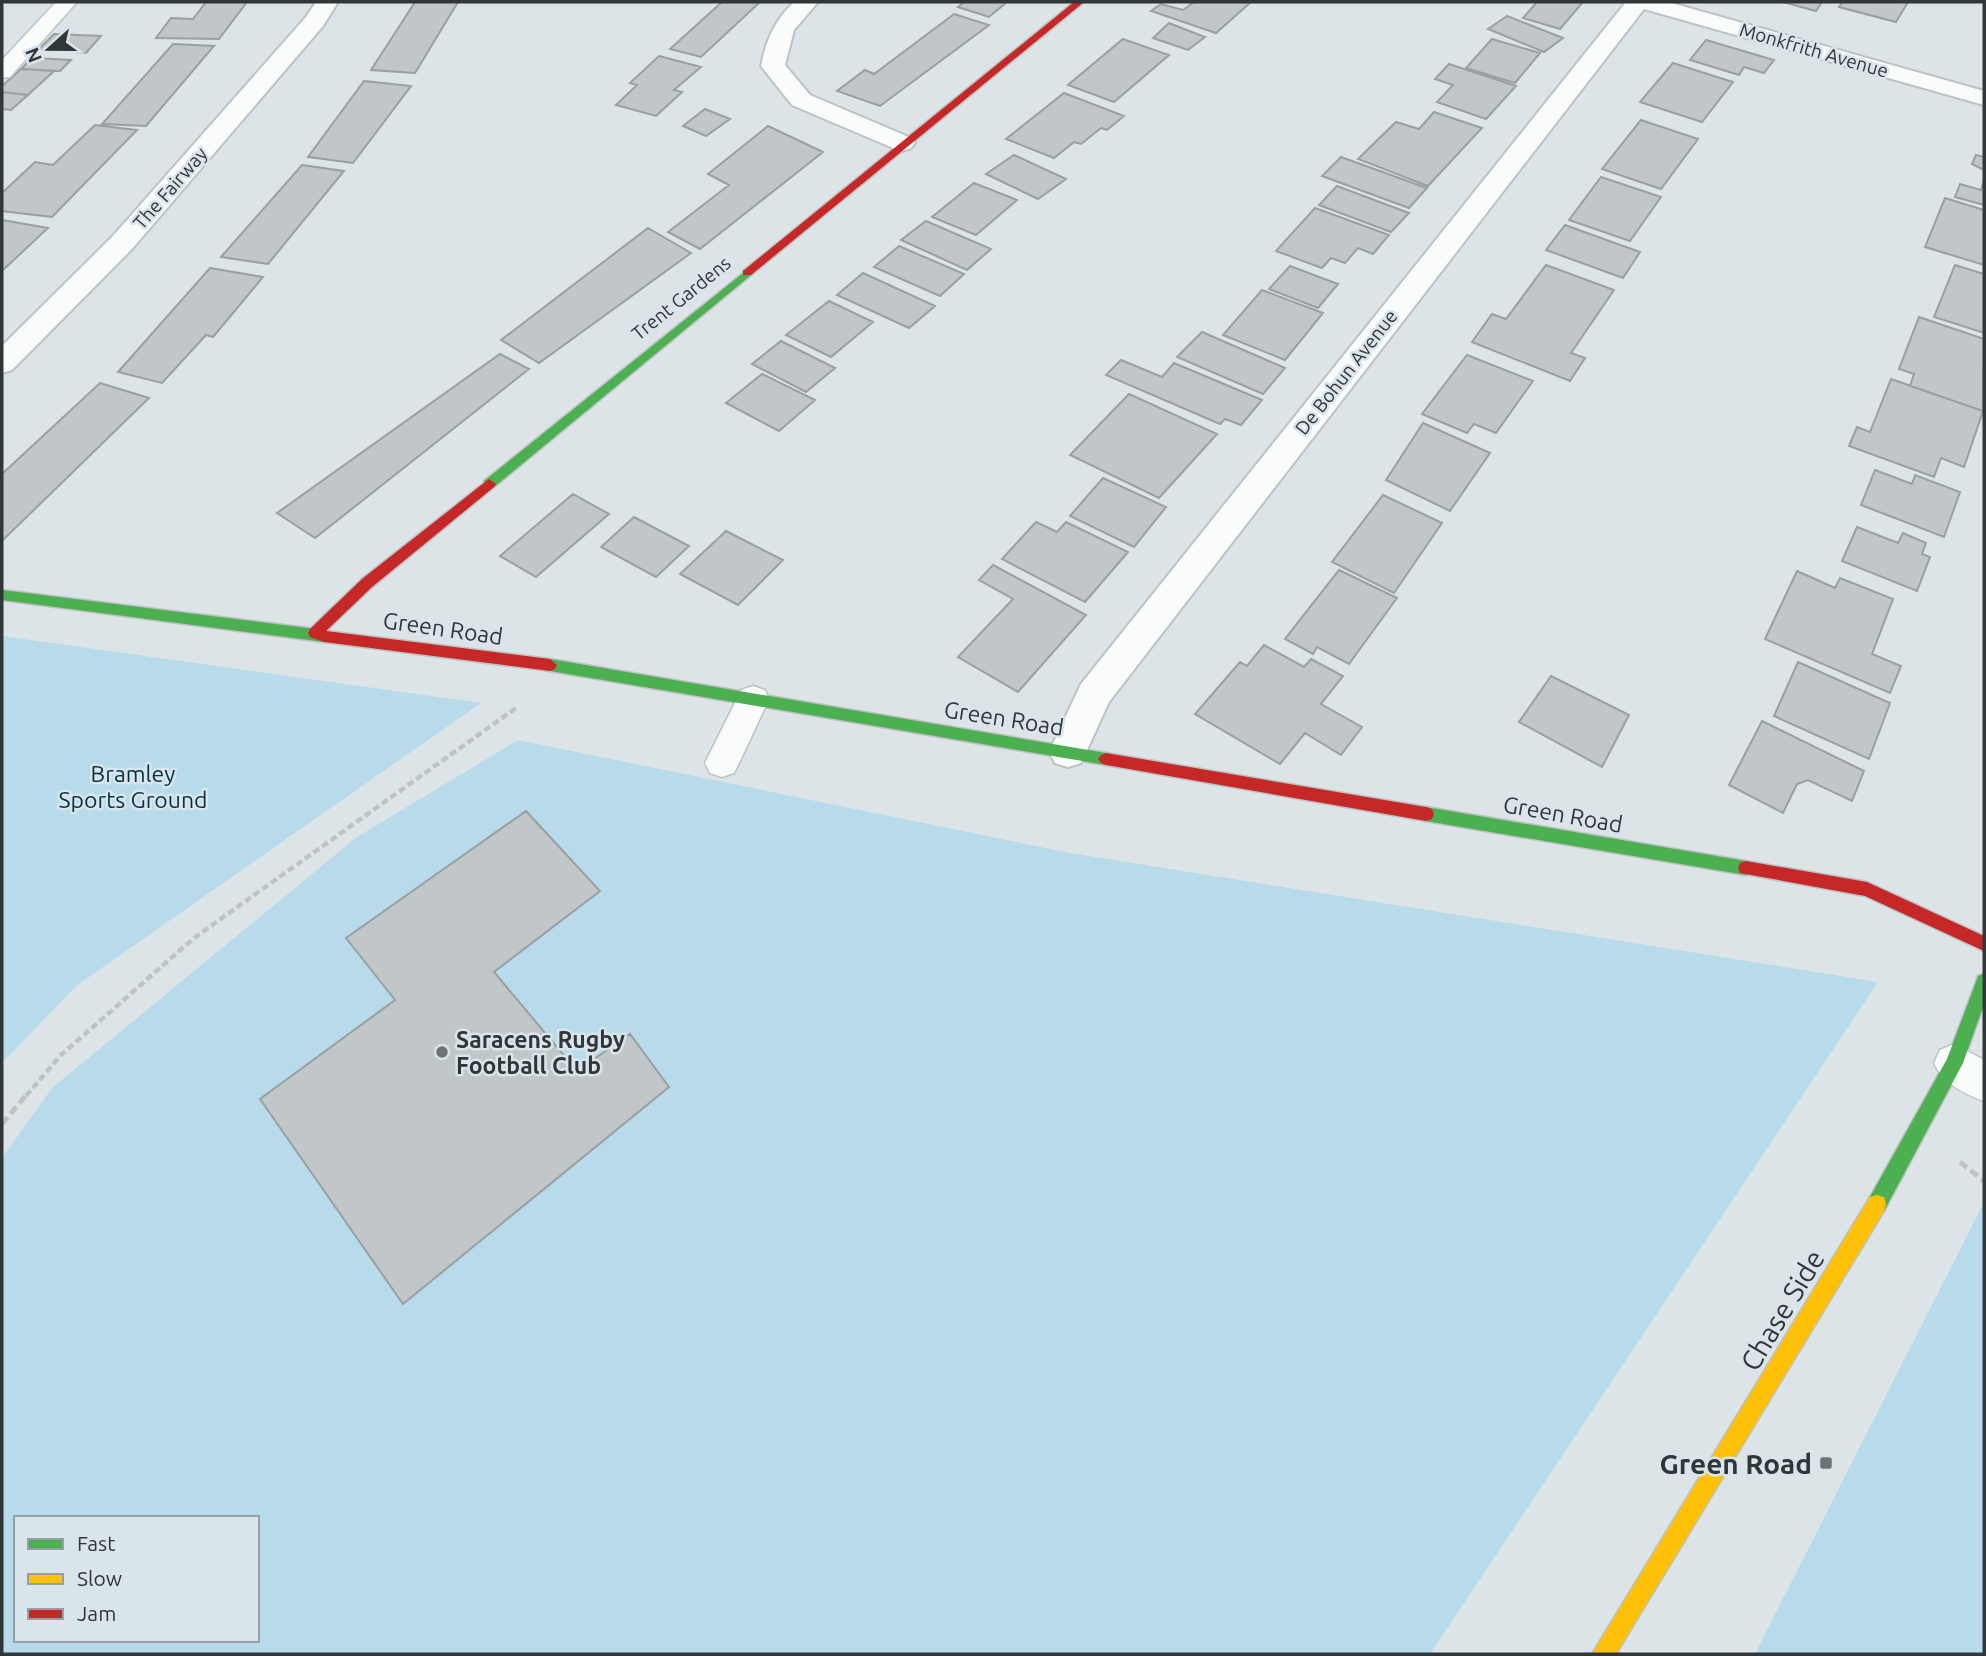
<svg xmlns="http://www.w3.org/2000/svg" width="1986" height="1656" font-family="Ubuntu,sans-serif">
  <rect width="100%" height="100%" fill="#dde4e7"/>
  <path fill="#b8dbeb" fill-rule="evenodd" d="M2,636L481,703L76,986L2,1063Z
    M518,740L1070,853L1878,982L1430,1654H2V1158L52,1088L357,837ZM16,1518H257V1640H16Z
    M1984,1202V1654H1755Z"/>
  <path fill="#c1c6c9" stroke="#9aa0a2" stroke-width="2" d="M206,2H247L219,39L156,38L171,18L193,19Z
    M415,2H458L415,73L371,70Z
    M722,2H760L701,57L670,49Z
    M964,2H1007L989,17L958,7Z
    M1194,2H1251L1216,33L1151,11L1161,4L1183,10Z
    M1537,2H1583L1560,29L1523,18Z
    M1783,2H1822L1816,11Z
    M1842,2H1908L1896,22L1839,7Z
    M954,14L989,25L880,106L837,91L865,70L874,74Z
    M1507,16L1563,38L1544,52L1488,29Z
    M1169,23L1205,37L1188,50L1153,38Z
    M54,34L101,36L86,53L38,50Z
    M1123,39L1169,55L1114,102L1068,85Z
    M1492,39L1540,53L1515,83L1466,68Z
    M1706,40L1774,60L1764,73L1744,67L1739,75L1690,60Z
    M173,44L214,46L146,126L102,124Z
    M659,56L701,67L674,90L682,92L656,116L616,105L637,85L630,83Z
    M32,58L71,60L60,71L21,69Z
    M1673,63L1733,82L1702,122L1640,102Z
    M1449,64L1516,86L1486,119L1437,102L1453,85L1435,79Z
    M21,69L54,71L28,95L2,92V86Z
    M364,81L411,86L353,163L308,157Z
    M2,92L28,95L11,110L2,109Z
    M1064,93L1124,116L1107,130L1101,128L1081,144L1074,142L1054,158L1006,139Z
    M705,109L730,119L706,136L683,126Z
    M1434,112L1482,128L1428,186L1358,159L1396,122L1419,129Z
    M1641,120L1698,139L1661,189L1602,169Z
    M95,125L137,130L52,217L2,211V193L35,162L53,165Z
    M768,126L823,152L700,249L668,232L729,185L708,174Z
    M1014,155L1066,179L1038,199L986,174Z
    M1976,155L1984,157V170L1972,164Z
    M1341,157L1427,188L1409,208L1322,176Z
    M302,165L344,171L268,264L221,257Z
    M1601,177L1661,197L1630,241L1569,220Z
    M1984,180V205L1955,197L1960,184L1981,190Z
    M974,183L1017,200L976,235L932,217Z
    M1337,186L1409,213L1391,232L1319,205Z
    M1945,198L1984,210V265L1925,247Z
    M1315,208L1389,235L1373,254L1358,248L1345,263L1331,258L1322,268L1276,251Z
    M2,220L48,228L2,271Z
    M926,221L991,249L967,270L901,240Z
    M1565,225L1640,252L1623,278L1546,250Z
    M648,228L691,253L539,363L501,340Z
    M899,246L964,274L940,296L874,267Z
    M1546,265L1614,290L1571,353L1585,358L1570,381L1472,342L1492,314L1506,319Z
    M1955,265L1984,274V333L1934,317Z
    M1290,266L1338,284L1318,308L1269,289Z
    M210,268L263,277L213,337L206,335L162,383L118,372Z
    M863,273L935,306L909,328L837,295Z
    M1262,290L1323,313L1285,360L1223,335Z
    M829,301L873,322L831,357L786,335Z
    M1919,317L1984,339L1983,411L1910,386L1914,374L1899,369Z
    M1202,332L1285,368L1263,394L1177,357Z
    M781,341L835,368L806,392L752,364Z
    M500,354L529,369L315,538L277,513Z
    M1467,355L1533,381L1496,433L1474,424L1467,433L1422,414Z
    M1121,360L1162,377L1174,363L1262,400L1241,425L1225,419L1220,424L1106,375Z
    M762,374L815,400L779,431L726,403Z
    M1891,379L1983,411L1964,467L1941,458L1934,477L1849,446L1857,427L1870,432Z
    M100,383L149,398L2,541V474Z
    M1129,394L1217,434L1159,498L1070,455Z
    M1423,423L1490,453L1450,511L1386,480Z
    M1875,470L1912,484L1915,475L1960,492L1944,537L1861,505Z
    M1103,478L1166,507L1134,547L1070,516Z
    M573,494L609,514L536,577L500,556Z
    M1383,495L1442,523L1394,593L1332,562Z
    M634,517L689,546L656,577L601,547Z
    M1036,522L1057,532L1066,522L1128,552L1085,602L1002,559Z
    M1857,527L1898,543L1903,533L1926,543L1922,554L1930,557L1917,591L1842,561Z
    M726,531L783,560L738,605L680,574Z
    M993,565L1086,615L1018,692L958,657L1013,599L979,580Z
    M1339,570L1397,598L1349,664L1317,647L1313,654L1285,639Z
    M1797,571L1835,588L1840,578L1893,599L1872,654L1901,666L1890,693L1765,639Z
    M1264,645L1304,667L1311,659L1343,676L1321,704L1362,727L1341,755L1305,733L1280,764L1195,714L1240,662L1247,666Z
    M1798,662L1890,703L1869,759L1774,716Z
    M1551,676L1629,715L1602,767L1519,722Z
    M1762,721L1864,771L1852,801L1808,780L1797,784L1783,813L1729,785Z
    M526,811L600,891L494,972L577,1071L630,1034L669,1087L403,1304L260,1099L395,1000L346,938Z"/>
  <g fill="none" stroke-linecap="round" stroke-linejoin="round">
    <defs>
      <path id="lane" d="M56,2H77L10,77L2,78V60Z
        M753,686L765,690L769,699L739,763L734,773L722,777L710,773L705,763L737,699L741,690Z
        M1954,1044L1984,1060V1101C1964,1094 1943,1083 1934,1063L1940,1050Z"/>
      <path id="street" d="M316,2H338L323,26L132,249L12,370L2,373V346L112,237L306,17Z
        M794,2H818L794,30L785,65L810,95L911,138L915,143L911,148L902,151L893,148L792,105L765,71L761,66C766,40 775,20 794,2Z
        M1626,2H1668L1984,91V105L1644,9L1109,702L1081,763L1068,767L1055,763L1049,752L1081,684Z"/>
      <path id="fast" d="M747,270L753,273L751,275L494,487H484V481Z
        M2,590L324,630L331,636L324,642L2,600Z
        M550,659L1106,753L1111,755L1114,759L1111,763L1106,765L550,671L543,665Z
        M1426,807L1746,861L1752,863L1754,868L1752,873L1746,875L1426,821L1420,819L1418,814L1420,809Z
        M1984,974V1004L1963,1063L1884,1211L1877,1213L1870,1211L1868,1204L1870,1197L1947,1059L1976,982L1978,976Z"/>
      <path id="slow" d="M1877,1195L1884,1197L1886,1204L1884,1211L1616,1654H1592L1870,1197Z"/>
      <path id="jam" d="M1074,2H1084L751,275H743V271Z
        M489,479L496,484L494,487L372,587L326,631L550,659L557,665L555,669L550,671L324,642L310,637L308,633L310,629L362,579Z
        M1106,753L1426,807L1432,809L1434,814L1432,819L1426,821L1106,765L1101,763L1098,759L1101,755Z
        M1746,861L1867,882L1984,936V951L1865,896L1740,873L1738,868L1740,863Z"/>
    </defs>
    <use href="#lane" stroke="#bdc2c4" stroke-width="3"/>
    <use href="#street" stroke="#bdc2c4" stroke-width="4"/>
    <use href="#fast" stroke="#bdc2c4" stroke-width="3"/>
    <use href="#slow" stroke="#bdc2c4" stroke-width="3"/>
    <use href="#jam" stroke="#bdc2c4" stroke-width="3"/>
    <path stroke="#c0c3c5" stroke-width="4.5" stroke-dasharray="7 3.5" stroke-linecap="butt" d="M26,1096L60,1056L194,938L516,708"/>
    <path stroke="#c0c3c5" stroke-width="5" stroke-dasharray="9 4.5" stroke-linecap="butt" d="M2,1124L27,1094
      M1960,1162L1984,1181"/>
    <use href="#lane" fill="#fafbfb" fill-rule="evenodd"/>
    <use href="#street" fill="#fafbfb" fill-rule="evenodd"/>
    <use href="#fast" fill="#4caf50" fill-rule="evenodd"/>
    <use href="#slow" fill="#ffc107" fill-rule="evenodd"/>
    <use href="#jam" fill="#c62828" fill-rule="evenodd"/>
  </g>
  <g fill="#6d7375" stroke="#d9e5eb" stroke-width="2.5">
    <circle cx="442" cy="1052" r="7"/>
    <rect x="1819" y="1456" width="14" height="14" rx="3.5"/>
  </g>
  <g text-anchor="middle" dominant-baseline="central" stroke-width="5" stroke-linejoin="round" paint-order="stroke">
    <g font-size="19" fill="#313638" stroke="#d9e5eb">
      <text transform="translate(1814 50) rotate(16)">Monkfrith Avenue</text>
      <text transform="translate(170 188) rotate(-49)">The Fairway</text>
      <text transform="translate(681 298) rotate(-39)">Trent Gardens</text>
      <text transform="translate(1346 372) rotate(-52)">De Bohun Avenue</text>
    </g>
    <g font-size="23" fill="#313638" stroke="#d9e5eb">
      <text transform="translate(443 628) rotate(8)">Green Road</text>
      <text transform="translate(1004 718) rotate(9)">Green Road</text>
      <text transform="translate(1563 814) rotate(10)">Green Road</text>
    </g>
    <g font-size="23" fill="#003445" stroke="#d9e5eb">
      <text x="133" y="773">Bramley<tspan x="133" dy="26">Sports Ground</tspan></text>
    </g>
    <g font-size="23" font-weight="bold" fill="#313638" stroke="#d9e5eb" text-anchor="start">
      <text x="456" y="1039">Saracens Rugby<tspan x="456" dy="26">Football Club</tspan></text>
    </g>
    <g font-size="28" fill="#313638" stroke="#d9e5eb">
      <text transform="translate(1782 1310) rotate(-59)">Chase Side</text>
    </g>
    <g font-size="28" font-weight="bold" fill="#313638" stroke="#d9e5eb" text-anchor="end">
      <text x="1812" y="1463">Green Road</text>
    </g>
  </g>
  <rect width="1986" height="1656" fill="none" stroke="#313638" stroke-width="7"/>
  <rect x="14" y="1516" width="245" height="126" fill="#d9e5eb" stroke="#969fa3" stroke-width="2"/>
  <rect x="28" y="1539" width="35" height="10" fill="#4caf50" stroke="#969fa3" stroke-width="2"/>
  <text x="77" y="1551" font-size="21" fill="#313638">Fast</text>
  <rect x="28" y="1574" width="35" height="10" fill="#ffc107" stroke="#969fa3" stroke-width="2"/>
  <text x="77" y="1586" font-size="21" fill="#313638">Slow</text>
  <rect x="28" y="1609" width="35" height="10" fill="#c62828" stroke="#969fa3" stroke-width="2"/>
  <text x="77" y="1621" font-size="21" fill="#313638">Jam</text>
  <g transform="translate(49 49) rotate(249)" stroke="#d9e5eb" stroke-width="5" paint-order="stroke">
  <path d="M0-5L12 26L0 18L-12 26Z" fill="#313638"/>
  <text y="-10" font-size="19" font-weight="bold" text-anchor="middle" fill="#313638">N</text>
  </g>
</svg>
